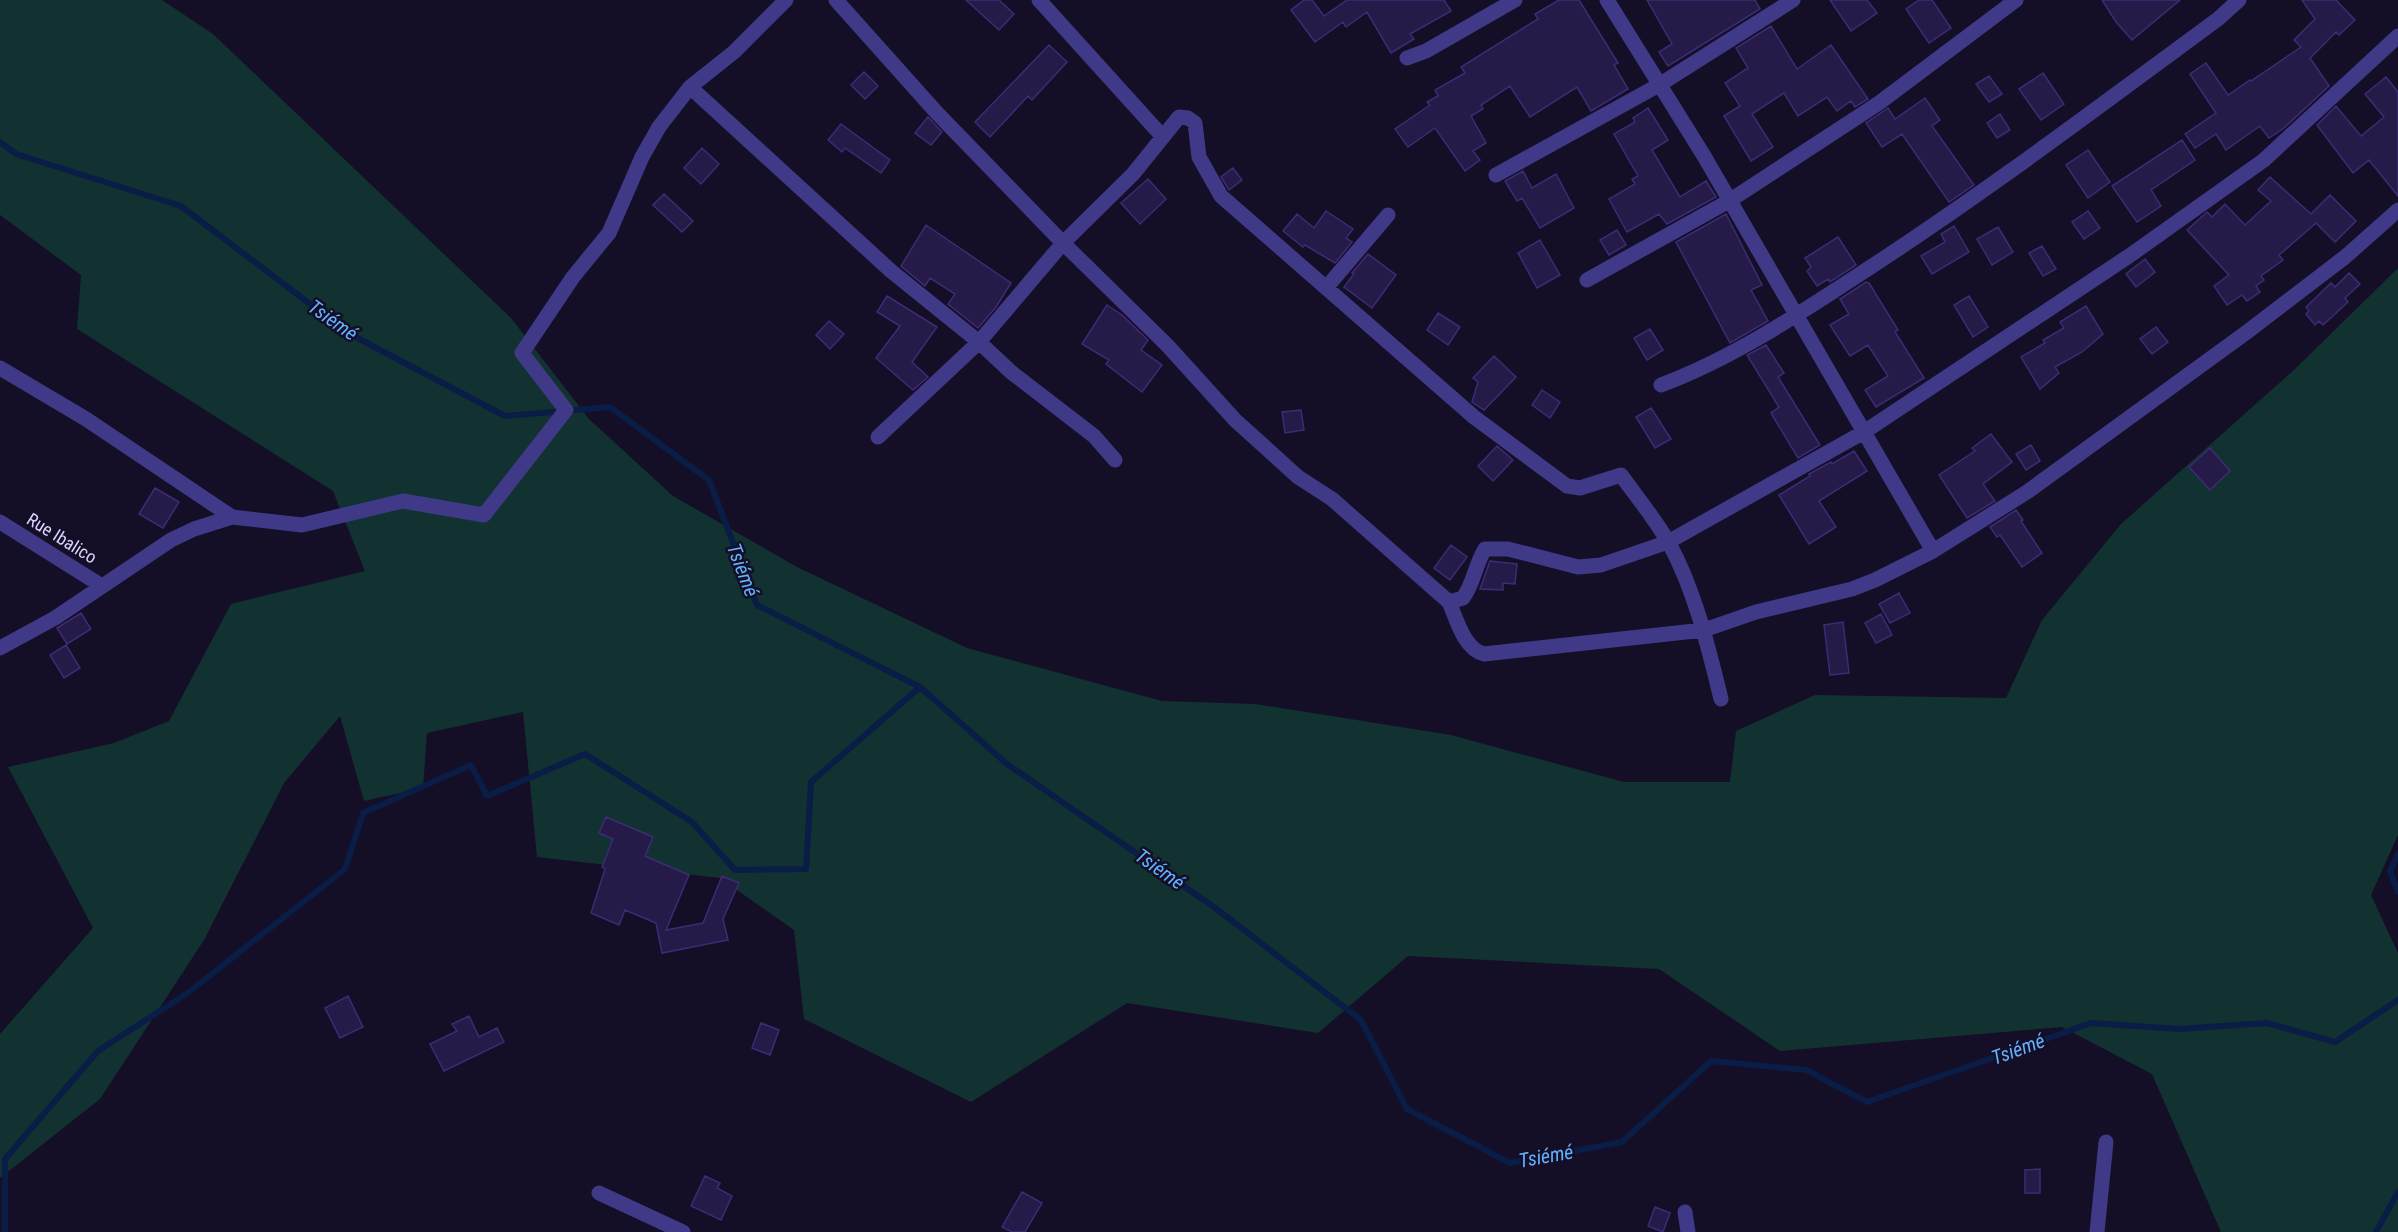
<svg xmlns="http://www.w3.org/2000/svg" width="2398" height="1232" font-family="'Roboto Condensed',sans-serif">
  <rect width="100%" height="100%" fill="#140f27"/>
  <path fill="#123131" d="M0,0H162L213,34L511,318L589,419L673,496L797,567L967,648L1162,701L1255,704L1451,735L1624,782H1730L1736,731L1815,695L2006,698L2042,620L2121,524L2295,369L2398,268V835L2371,895L2398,953V1232H2221L2152,1074L2062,1027L1780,1051L1659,969L1408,956L1318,1033L1127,1003L971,1102L804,1019L794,930L720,878L537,857L523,712L427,733L423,788L364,801L340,716L284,783L204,940L100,1099L0,1178V1034L93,928L8,767L114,743L169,721L231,604L365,571L333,491L77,329L81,275L0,215Z"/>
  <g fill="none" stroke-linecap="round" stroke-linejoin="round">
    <path stroke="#091d46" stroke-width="6" d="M0,142L16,154L181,206L348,333L505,416L610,407L709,480L757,605L920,687L1007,764L1214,907L1361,1020L1407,1109L1510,1163L1622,1142L1711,1061L1806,1070L1867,1102L2091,1023L2179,1029L2267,1023L2335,1042L2398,1000
      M2398,854L2390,871L2398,892
      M5,1232V1159L98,1051L189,992L345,869L363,813L471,765L487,796L585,754L692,822L735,870L806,869L811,782L920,687
      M2376,1232L2398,1192"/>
  </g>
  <path fill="#251a48" stroke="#3d2c75" stroke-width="1.5" d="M966,0H999L1014,14L999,30Z
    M1304,0H1312L1324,16L1347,0H1444L1451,11L1410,34L1414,39L1391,53L1367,12L1346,27L1343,22L1315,42L1291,10Z
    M1559,0H1579L1618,63L1614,65L1628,89L1591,111L1577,87L1530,117L1510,86L1481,105L1483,109L1471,116L1486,143L1473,151L1480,160L1465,171L1435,128L1408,147L1395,129L1430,105L1427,102L1438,96L1435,90L1465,73L1461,67L1538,19L1535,14Z
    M1647,0H1755L1760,9L1668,66L1659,52L1672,44Z
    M1830,0H1867L1877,13L1851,31Z
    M1919,0H1932L1951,28L1929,43L1906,9Z
    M2102,0H2180L2132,40L2116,22Z
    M2302,0H2336L2355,20L2339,35L2336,32L2310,58L2329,86L2284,128L2269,138L2260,126L2226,150L2216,134L2195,148L2185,134L2216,113L2190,74L2206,63L2228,95L2250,80L2251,81L2301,47L2294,40L2315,19Z
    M1771,26L1797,69L1831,45L1868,99L1855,107L1851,101L1837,111L1827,97L1798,116L1784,93L1752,114L1773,147L1751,161L1724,116L1740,106L1725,83L1748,68L1736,48Z
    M1049,45L1067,62L1032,100L1028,96L990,137L975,122Z
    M864,72L878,86L865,99L851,85Z
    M2043,73L2064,104L2041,120L2019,89Z
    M1989,76L2002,94L1989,102L1976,84Z
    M2386,77L2398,92V196L2369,160L2353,173L2317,125L2336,106L2361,136L2384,117L2365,94Z
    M1925,98L1940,120L1932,126L1974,185L1949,202L1902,134L1882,147L1866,123L1888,108L1895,119Z
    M1648,108L1668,140L1652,150L1680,197L1706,181L1716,197L1667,224L1659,214L1627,232L1609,199L1635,184L1632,179L1638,176L1614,134L1635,122L1633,118Z
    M2000,114L2010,130L1997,138L1987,123Z
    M928,117L942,132L931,145L915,133Z
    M841,124L890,160L881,173L845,148L842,152L828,140Z
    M2182,140L2195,160L2151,190L2161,206L2137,222L2112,186Z
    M702,148L719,164L701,184L684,168Z
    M2088,150L2110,182L2088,198L2066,165Z
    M1233,168L1242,180L1229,190L1221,177Z
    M1523,171L1532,188L1556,174L1574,208L1540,228L1522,198L1517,201L1505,181Z
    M2270,177L2311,214L2330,195L2356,221L2335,242L2316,223L2279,255L2283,260L2261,276L2264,280L2256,286L2260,292L2247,301L2242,295L2227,305L2214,286L2229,275L2187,230L2207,212L2212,217L2225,204L2245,225L2271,201L2258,190Z
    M1148,179L1166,199L1140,224L1121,203Z
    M664,194L693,221L682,232L653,205Z
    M1326,211L1353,229L1346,238L1352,242L1335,263L1305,245L1303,247L1283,231L1297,214L1314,228Z
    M2088,211L2100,228L2084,239L2072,222Z
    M1726,214L1762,285L1751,290L1768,321L1730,343L1676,242Z
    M926,225L1011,283L996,307L978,328L948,304L955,294L930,278L925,286L901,266Z
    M1954,226L1969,252L1932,274L1921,256L1945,242L1941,234Z
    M1998,227L2013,252L1992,265L1977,239Z
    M1617,230L1626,245L1609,255L1600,240Z
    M1838,237L1856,265L1830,282L1828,279L1817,286L1807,271L1811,267L1805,258Z
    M1540,240L1560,275L1537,288L1518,253Z
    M2042,246L2056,269L2043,276L2029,253Z
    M1368,254L1396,275L1372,308L1344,287L1354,274L1352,273Z
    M2145,259L2155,272L2136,287L2126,274Z
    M2349,273L2360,284L2345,298L2348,302L2323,325L2319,321L2315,325L2306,314L2309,311L2306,307L2331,283L2335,287Z
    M1866,282L1869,283L1898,330L1895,332L1924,378L1876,407L1865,390L1888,376L1868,345L1850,356L1830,325L1849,314L1840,299Z
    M887,296L937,327L912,362L928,377L913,390L876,358L900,326L877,312Z
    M1969,296L1988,327L1973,337L1954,305Z
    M1107,305L1122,315L1148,340L1141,350L1162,365L1142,392L1106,364L1109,360L1082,344Z
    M2086,306L2103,334L2082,352L2055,367L2059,373L2040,389L2021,357L2045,343L2043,340L2064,328L2060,322Z
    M1438,313L1460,327L1448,345L1427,330Z
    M829,321L844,334L830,349L816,335Z
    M2156,327L2168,342L2152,354L2140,339Z
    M1650,329L1663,350L1647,360L1634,338Z
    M1766,345L1784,373L1778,377L1820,445L1798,458L1771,413L1779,407L1747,355Z
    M1494,356L1516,377L1484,410L1472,402L1478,382L1473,378Z
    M1542,390L1560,402L1550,418L1532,405Z
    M1651,408L1671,439L1655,448L1636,417Z
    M1301,410L1304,430L1285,433L1282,412Z
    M1991,434L2012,462L1983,484L1995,501L1967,518L1939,475L1975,451L1972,448Z
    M2031,445L2040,461L2026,470L2016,454Z
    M1497,446L1513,460L1493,481L1478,466Z
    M2210,448L2230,471L2210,490L2189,467Z
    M1854,451L1867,471L1819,501L1836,527L1809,544L1779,495L1810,476L1809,474L1831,462L1832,464Z
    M155,488L179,502L163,528L139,514Z
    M2016,510L2023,520L2021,521L2042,553L2022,567L2000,535L1997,537L1990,527Z
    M1451,545L1467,557L1450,580L1434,568Z
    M1490,561L1517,564L1515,584L1503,583V590L1480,589Z
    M1899,593L1910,613L1890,623L1879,604Z
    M81,613L91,629L67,644L57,628Z
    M1881,614L1892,635L1876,643L1865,623Z
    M1843,622L1849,673L1830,675L1824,625Z
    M66,645L80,668L64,678L50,655Z
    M606,817L653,837L645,856L689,875L666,930L703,923L722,876L739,883L723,919L728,940L662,953L656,923L625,910L619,925L591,913L605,869L602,867L613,839L599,833Z
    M348,996L363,1027L340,1038L325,1008Z
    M469,1016L479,1037L497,1028L504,1042L444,1071L430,1044L457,1031L452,1024Z
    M761,1023L779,1030L770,1055L752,1048Z
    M2040,1169V1193H2025V1170Z
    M705,1176L720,1183L717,1188L732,1196L721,1220L691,1206Z
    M1022,1192L1042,1203L1025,1232H1012L1002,1227Z
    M1655,1207L1670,1213L1663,1232L1648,1226Z"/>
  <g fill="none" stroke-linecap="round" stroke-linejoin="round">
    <path stroke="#3f3987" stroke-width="15" d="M836,0L937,113L1063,243L1167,345L1235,420L1298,477L1332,499L1449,602L1463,598C1474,583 1475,565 1485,549H1508L1578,567L1601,565L1668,542L1864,432L2129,256L2264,160L2398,36
      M1039,0L1162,136
      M1607,0L1704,156L1933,551
      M1407,58L1426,51L1515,0
      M690,87L891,271L979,342L1011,372L1094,436L1115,460
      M1496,175L1659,85L1793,0
      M1587,280L1729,201L1879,103L2016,0
      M1326,288L1388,215
      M0,368L86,419L232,517
      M1661,385C1733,358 1799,314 1863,272C1985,193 2101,105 2218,19L2239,0
      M878,437L979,342L1063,243L1133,174L1179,117L1188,118L1195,123L1199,157L1221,196L1474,417L1567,486L1580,488L1621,475C1637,497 1655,519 1669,543C1695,591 1708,646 1721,699
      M0,522L102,586
      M1449,602C1457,620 1464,649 1484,654L1704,630L1756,612L1852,589L1875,580L1933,551L2027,492L2247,332L2345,257L2398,210
      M0,648L55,618L171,540L194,529L232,517L302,525L403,501L484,515L566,410L522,353L573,277L609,233L642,157L659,127L690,87L734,52L786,0
      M599,1193L683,1232
      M1685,1212L1688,1232
      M2097,1232L2106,1142"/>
  </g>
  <g text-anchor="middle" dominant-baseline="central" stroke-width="5" stroke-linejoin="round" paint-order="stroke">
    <g font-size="18" fill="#dbd4ff" stroke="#140f27">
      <text transform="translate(62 538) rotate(32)">Rue Ibalico</text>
    </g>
    <g font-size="20" font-style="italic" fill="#62b0ff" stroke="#140f27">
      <text transform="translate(333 320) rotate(35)">Tsiémé</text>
      <text transform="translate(743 570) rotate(69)">Tsiémé</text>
      <text transform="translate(1160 869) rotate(35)">Tsiémé</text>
      <text transform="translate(2018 1049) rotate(-20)">Tsiémé</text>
      <text transform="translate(1546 1156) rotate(-10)">Tsiémé</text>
    </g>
  </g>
</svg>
